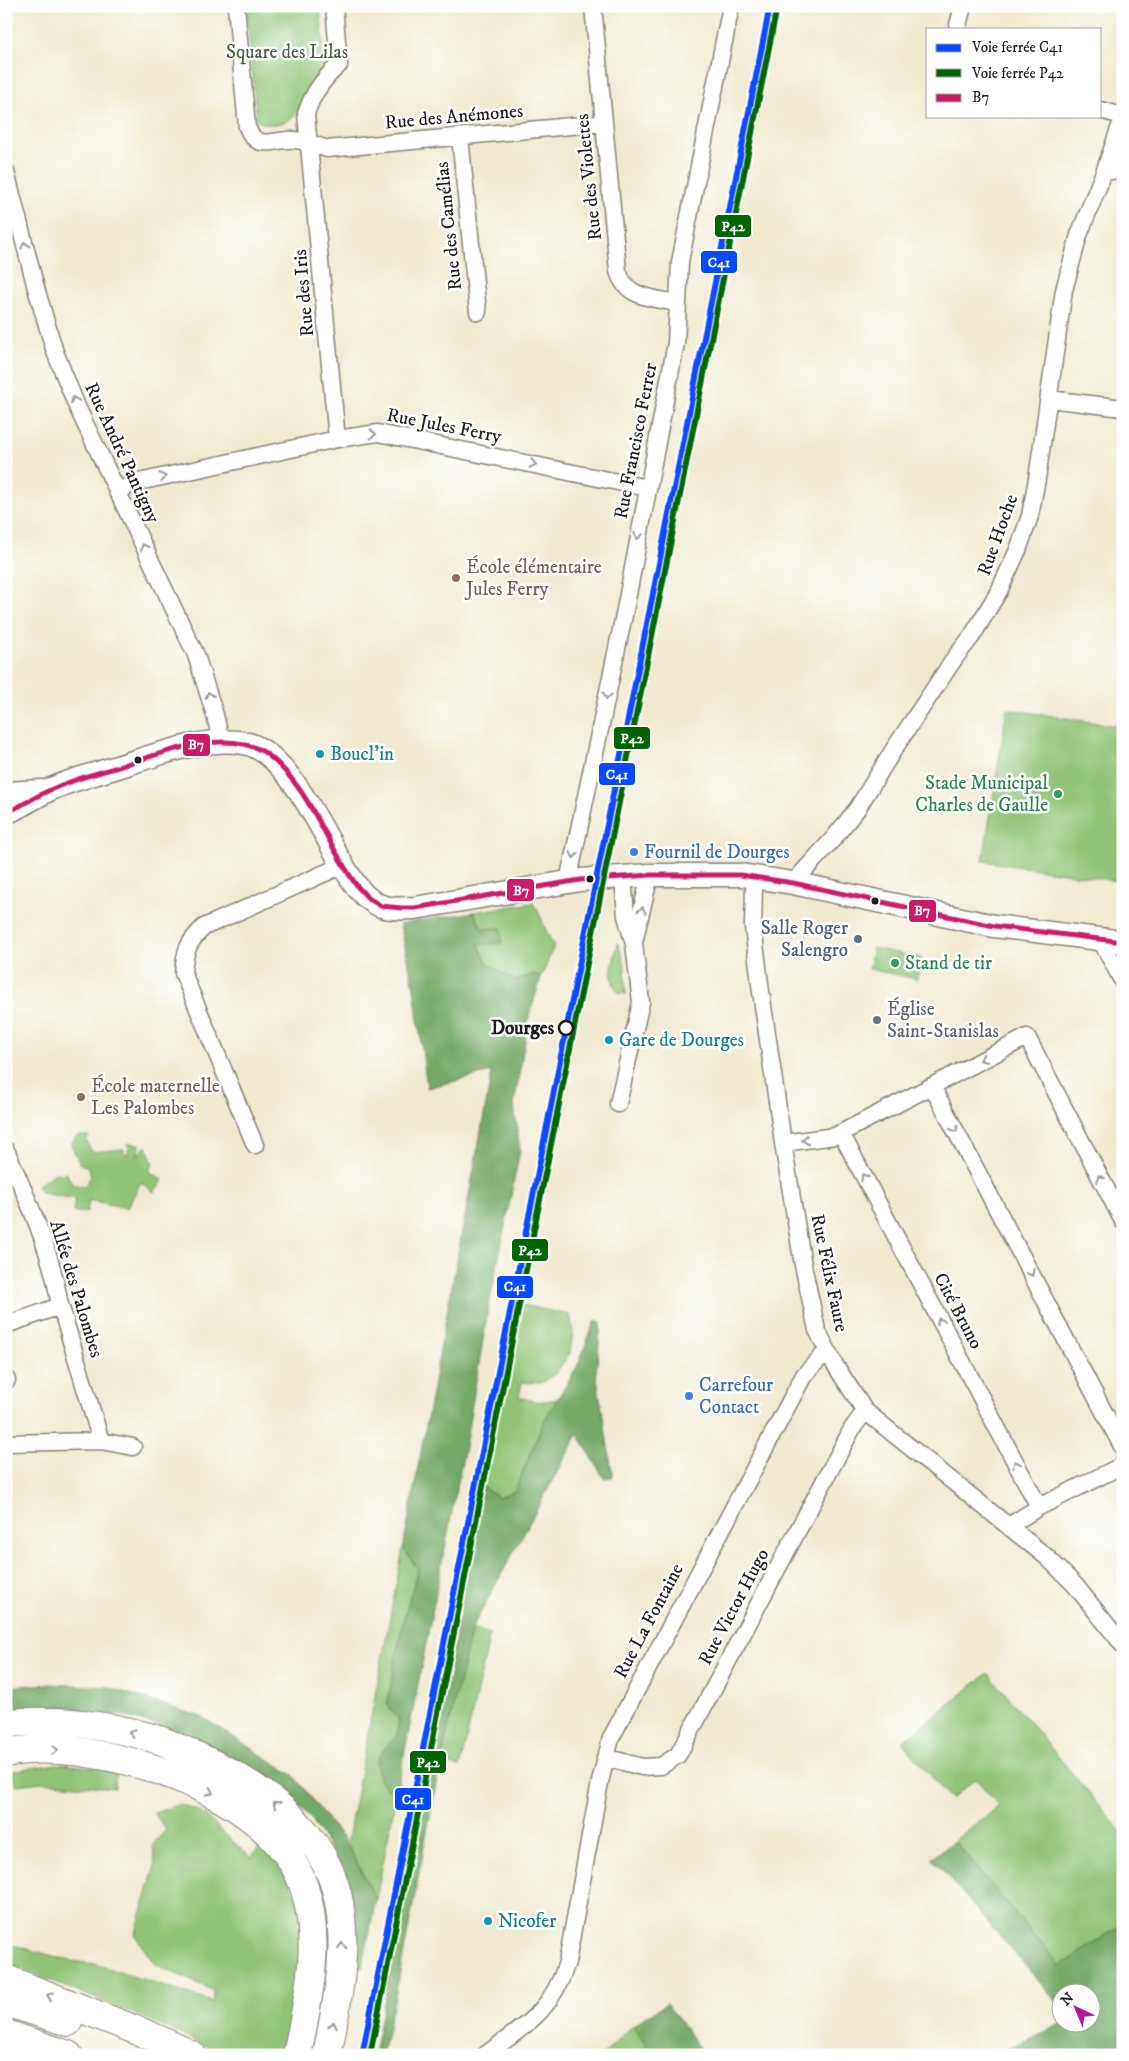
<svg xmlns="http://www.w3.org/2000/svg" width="1129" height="2061" font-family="'IM FELL DW Pica',serif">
  <rect width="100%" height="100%" fill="#fff"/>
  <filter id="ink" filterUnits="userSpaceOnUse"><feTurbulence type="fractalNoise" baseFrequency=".02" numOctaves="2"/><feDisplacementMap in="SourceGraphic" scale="10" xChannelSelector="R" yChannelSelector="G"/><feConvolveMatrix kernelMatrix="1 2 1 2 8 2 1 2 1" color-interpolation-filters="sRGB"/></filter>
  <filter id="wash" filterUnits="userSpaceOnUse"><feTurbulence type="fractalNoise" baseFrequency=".0096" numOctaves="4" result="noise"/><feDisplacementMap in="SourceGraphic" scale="20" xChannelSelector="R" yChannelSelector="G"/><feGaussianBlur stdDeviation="1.12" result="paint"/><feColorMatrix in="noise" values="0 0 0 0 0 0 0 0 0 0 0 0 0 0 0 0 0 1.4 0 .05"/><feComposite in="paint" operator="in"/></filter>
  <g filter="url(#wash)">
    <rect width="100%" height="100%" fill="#f0e9d0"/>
    <path fill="#8fc375" stroke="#567048" d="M246,6H320L325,62L295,115C288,124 266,128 257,120Z
      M1007,709L1123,727V882L983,861Z
      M533,903C543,916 545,933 554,946L541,978L534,974L515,981L488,964L478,944L501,928L482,929L474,912Z
      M618,943L625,966L626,994L619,993C606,977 614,961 618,943Z
      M873,948L921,958L917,979L869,969Z
      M77,1136H89L86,1140L92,1152L123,1149L126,1154H128L129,1143L139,1144L138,1155L146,1146L153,1163L149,1171L163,1180L154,1192L141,1182L127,1208L89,1200L87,1212H73L75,1199L42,1193L37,1186L55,1173L67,1174L73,1185L85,1186L91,1176L87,1166L80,1164L71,1144Z
      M522,1305L570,1315L573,1331L570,1353L555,1374L541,1383L522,1382L519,1397L538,1402L557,1399L542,1426L515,1491L498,1498L482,1486L506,1352L513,1353Z
      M403,1548L418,1569L402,1626L399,1720L397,1735L388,1744L380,1782L396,1796L376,1899L347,1844Z
      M472,1628L490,1634L460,1767L440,1763Z
      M988,1673L1123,1834V1924L1060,1966L954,1841L999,1806L976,1779L951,1799L902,1742Z
      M57,1764L116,1769L115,1788L41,1782L16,1785L11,1771Z
      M180,1804L201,1812L251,1858L261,1845L276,1859L294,1891L302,1918L298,1986L285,2055H226L143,2017L6,1963V1939L13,1945L71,1961L95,1964L212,2002L214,1991L155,1964L135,1936L155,1865L153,1844L166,1830L154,1813Z
      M633,2025L653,2055H603Z"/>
    <path fill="#73a966" stroke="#486241" d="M474,912L482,929L501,928L502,943L478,944L488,964L515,981L535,974L541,978L529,1016L514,1105L520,1150L487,1316L465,1446L396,1796L380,1782L376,1761L388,1744L397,1735L399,1720L387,1704L402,1626L418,1569L403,1548L492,1072L427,1088L414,988L400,924Z
      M595,1320L601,1322L596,1373L613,1477L604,1478L578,1434L472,1628L440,1763L401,1968L382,2055H374L462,1602L482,1486L498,1498L515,1491L544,1421L577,1367Z
      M50,1684L109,1687L202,1717L293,1775L347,1844L376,1899L362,1968H352L332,1852L309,1816L276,1784L223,1752L178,1731L119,1715L58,1707L6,1711V1687Z
      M954,1841L1060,1966L1123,1924V2055H993L1062,2024H1092V1994H1062L1061,2007L932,1858Z
      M667,2003L704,2055H653L633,2025Z"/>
  </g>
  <g filter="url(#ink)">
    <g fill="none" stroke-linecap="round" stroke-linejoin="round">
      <defs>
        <path id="street" d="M236,6L247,127C257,153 274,138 295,140C306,141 316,145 327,149L603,123
          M334,6L339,65C324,78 312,94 306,114L337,439
          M593,6L618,271C626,299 654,298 678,303
          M957,29L963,6
          M1100,110L1123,116
          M460,137L478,312
          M6,172L36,288L55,352L78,409L196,655L215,715L221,742
          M1104,172L1123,169
          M1049,399L1123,408
          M117,492L134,483L337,439L378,433L647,488
          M757,876L754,888L753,927L761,992L783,1143L803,1265L817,1330L835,1365L865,1411L1048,1558L1075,1585L1123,1645
          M568,882L625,610L676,343L680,262L731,6
          M793,883L833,839L857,809L894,749L954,659L972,636L999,591L1018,550L1030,516L1037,479L1064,290L1079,235L1104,172L1123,118
          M1100,939L1123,982
          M634,942L650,875
          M932,1086L1123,1448
          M618,1104L641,1002L634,944L626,916L623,877
          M841,1133L1039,1507
          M783,1143L835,1136L1027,1037L1123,1221
          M255,1145L183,973C185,951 187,943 204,927L343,865
          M6,1150C26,1195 52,1253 59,1301L101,1441
          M6,1325L60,1306
          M6,1379L7,1380
          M6,1443L101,1441L133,1447
          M1010,1528L1015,1522L1039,1507L1123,1465
          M605,1757L642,1767L661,1766L678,1755L852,1429L865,1411
          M485,2055C524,2026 553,2011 567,1962L600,1782L611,1738L804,1375L827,1351"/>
        <path id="secondary" d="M6,793L41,791
          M6,813C21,806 35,797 49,790C70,780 92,775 114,768C150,757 218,731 254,746C290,762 320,826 339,859C350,877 361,898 381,906C392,910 404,908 415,908L580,880L650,875H741L793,883L994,926L1123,942"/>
        <path id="highway" d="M6,1723C57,1719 107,1724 156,1739C167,1742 177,1748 188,1752C250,1779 319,1823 337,1893C350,1946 337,2003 327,2055
          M6,1753C97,1735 273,1791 304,1887C322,1941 308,2001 297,2055
          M6,1979L151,2036L192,2055
          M6,2002L68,2022
          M6,2034L68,2055"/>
      </defs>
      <use href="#street" stroke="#868276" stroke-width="19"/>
      <use href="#secondary" stroke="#868276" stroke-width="25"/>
      <use href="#highway" stroke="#868276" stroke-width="30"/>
      <use href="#street" stroke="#fff" stroke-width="16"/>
      <use href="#secondary" stroke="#fff" stroke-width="22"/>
      <use href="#highway" stroke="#fff" stroke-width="28"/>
      <defs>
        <path id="bus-1" d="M6,813C23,805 39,794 57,787C77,778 98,773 118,767C159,754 230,725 268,755C310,788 326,844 357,886L368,898L381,906L402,908H415L580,880L650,875H741L793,883L994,926L1123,942"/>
      </defs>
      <use href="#bus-1" stroke="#fff" stroke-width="9"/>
      <use href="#bus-1" stroke="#cc1a69" stroke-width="5"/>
      <defs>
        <path id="rail-1" d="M362,2055L770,6"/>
        <path id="rail-2" d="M370,2055L777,7"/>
      </defs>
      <use href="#rail-1" stroke="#fff" stroke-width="10"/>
      <use href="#rail-2" stroke="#fff" stroke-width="10"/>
      <use href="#rail-1" stroke="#0749ff" stroke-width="6"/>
      <use href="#rail-2" stroke="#060" stroke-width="6"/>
    </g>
    <defs><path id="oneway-chevron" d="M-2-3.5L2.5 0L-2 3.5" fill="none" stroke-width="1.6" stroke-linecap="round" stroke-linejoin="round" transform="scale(1.25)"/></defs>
    <g stroke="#999">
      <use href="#oneway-chevron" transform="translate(25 245) rotate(-104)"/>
      <use href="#oneway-chevron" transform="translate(74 400) rotate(-112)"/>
      <use href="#oneway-chevron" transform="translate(373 434) rotate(-1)"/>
      <use href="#oneway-chevron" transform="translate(533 464) rotate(12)"/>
      <use href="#oneway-chevron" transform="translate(163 477) rotate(-12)"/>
      <use href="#oneway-chevron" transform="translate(638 536) rotate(100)"/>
      <use href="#oneway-chevron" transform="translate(144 547) rotate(-116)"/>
      <use href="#oneway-chevron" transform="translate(209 695) rotate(-107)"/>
      <use href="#oneway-chevron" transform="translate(607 696) rotate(102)"/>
      <use href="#oneway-chevron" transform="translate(574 855) rotate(102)"/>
      <use href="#oneway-chevron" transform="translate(642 910) rotate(-77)"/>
      <use href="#oneway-chevron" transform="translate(983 1059) rotate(152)"/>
      <use href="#oneway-chevron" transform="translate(955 1129) rotate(62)"/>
      <use href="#oneway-chevron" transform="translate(805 1140) rotate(172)"/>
      <use href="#oneway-chevron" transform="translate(864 1177) rotate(-118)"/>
      <use href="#oneway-chevron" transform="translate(1100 1178) rotate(-118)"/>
      <use href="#oneway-chevron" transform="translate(1031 1273) rotate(62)"/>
      <use href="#oneway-chevron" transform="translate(940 1321) rotate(-118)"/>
      <use href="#oneway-chevron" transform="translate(1016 1464) rotate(-118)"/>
      <use href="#oneway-chevron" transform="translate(132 1733) rotate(-167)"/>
      <use href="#oneway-chevron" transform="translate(55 1750) rotate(1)"/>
      <use href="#oneway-chevron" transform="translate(210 1792) rotate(29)"/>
      <use href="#oneway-chevron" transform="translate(276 1804) rotate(-140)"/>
      <use href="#oneway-chevron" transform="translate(342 1946) rotate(-92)"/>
      <use href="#oneway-chevron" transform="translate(50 1996) rotate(-159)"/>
      <use href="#oneway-chevron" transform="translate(333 2025) rotate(-79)"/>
    </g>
  </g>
  <g fill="#8d6e63" stroke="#fff" stroke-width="2">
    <circle cx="456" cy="578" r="5"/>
    <circle cx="81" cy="1097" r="5"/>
  </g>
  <g fill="#0f9aa8" stroke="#fff" stroke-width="2">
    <circle cx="320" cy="754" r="5"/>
    <circle cx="609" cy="1040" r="5"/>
    <circle cx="488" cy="1921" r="5"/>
  </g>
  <g fill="#1c1c1c" stroke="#fff" stroke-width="2">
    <circle cx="138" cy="760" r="4.5"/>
    <circle cx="590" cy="879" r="4.5"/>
    <circle cx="875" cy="901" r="4.5"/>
  </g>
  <g fill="#2e9e5b" stroke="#fff" stroke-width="2">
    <circle cx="1058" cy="794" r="5"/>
    <circle cx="895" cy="963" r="5"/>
  </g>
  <g fill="#3f7fe0" stroke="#fff" stroke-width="2">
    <circle cx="634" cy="852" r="5"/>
    <circle cx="689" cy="1396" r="5"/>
  </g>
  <circle fill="#5c6f8a" stroke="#fff" stroke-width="2" cx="858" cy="939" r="5"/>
  <circle fill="#6b7280" stroke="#fff" stroke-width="2" cx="877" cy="1020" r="5"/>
  <circle fill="#fff" stroke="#1c1c1c" stroke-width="2.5" cx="566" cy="1028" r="7"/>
  <g text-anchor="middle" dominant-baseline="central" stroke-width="5" stroke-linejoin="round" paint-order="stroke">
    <g font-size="19" fill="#4a5f40" stroke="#fff">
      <text x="287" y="52">Square des Lilas</text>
    </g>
    <g font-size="19" fill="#1c1c1c" stroke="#fff">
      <text transform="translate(454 117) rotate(-5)">Rue des Anémones</text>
      <text transform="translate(589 177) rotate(-96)">Rue des Violettes</text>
      <text transform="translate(449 226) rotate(-96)">Rue des Camélias</text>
      <text transform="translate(304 293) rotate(-95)">Rue des Iris</text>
      <text transform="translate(444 426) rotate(11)">Rue Jules Ferry</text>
      <text transform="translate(636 441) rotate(-79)">Rue Francisco Ferrer</text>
      <text transform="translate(122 453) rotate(65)">Rue André Pantigny</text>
      <text transform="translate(998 535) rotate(-70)">Rue Hoche</text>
      <text transform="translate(829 1273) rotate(78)">Rue Félix Faure</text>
      <text transform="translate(76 1289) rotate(73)">Allée des Palombes</text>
      <text transform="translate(958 1311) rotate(62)">Cité Bruno</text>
      <text transform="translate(734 1607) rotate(-62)">Rue Victor Hugo</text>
      <text transform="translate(649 1621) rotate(-62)">Rue La Fontaine</text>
    </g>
    <g font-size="19" fill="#785e54" stroke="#fff" text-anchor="start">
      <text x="466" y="567">École élémentaire<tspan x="466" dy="22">Jules Ferry</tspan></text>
      <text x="91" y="1086">École maternelle<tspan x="91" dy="22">Les Palombes</tspan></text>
    </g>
    <g font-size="19" fill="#0d838f" stroke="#fff" text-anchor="start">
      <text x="330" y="754">Boucl'in</text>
      <text x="619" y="1040">Gare de Dourges</text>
      <text x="498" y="1921">Nicofer</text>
    </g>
    <g font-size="19" fill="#27864d" stroke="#fff" text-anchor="end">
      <text x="1048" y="783">Stade Municipal<tspan x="1048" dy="22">Charles de Gaulle</tspan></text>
      <text x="905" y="963" text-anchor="start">Stand de tir</text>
    </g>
    <g font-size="19" fill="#366cbe" stroke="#fff" text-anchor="start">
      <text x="644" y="852">Fournil de Dourges</text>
      <text x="699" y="1385">Carrefour<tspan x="699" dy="22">Contact</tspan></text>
    </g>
    <g font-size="19" fill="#4e5e75" stroke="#fff" text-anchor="end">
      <text x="848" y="928">Salle Roger<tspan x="848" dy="22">Salengro</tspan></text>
    </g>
    <g font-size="19" fill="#5b616d" stroke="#fff" text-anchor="start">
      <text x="887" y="1009">Église<tspan x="887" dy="22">Saint-Stanislas</tspan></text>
    </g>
    <g font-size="19" font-weight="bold" fill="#1c1c1c" stroke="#fff" text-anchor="end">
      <text x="554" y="1028">Dourges</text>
    </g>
  </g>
  <g stroke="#fff" stroke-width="2">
    <rect x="714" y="214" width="38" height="24" rx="5" fill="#060"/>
    <rect x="700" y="250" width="38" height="24" rx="5" fill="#0749ff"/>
    <rect x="613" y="726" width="38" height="24" rx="5" fill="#060"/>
    <rect x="182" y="733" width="29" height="24" rx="5" fill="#cc1a69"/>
    <rect x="598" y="762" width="38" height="24" rx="5" fill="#0749ff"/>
    <rect x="506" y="878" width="29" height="24" rx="5" fill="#cc1a69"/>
    <rect x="908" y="899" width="29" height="24" rx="5" fill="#cc1a69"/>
    <rect x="511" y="1238" width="38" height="24" rx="5" fill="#060"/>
    <rect x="496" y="1275" width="38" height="24" rx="5" fill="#0749ff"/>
    <rect x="409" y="1750" width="38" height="24" rx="5" fill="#060"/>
    <rect x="394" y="1787" width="38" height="24" rx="5" fill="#0749ff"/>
  </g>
  <g font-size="14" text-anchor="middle" font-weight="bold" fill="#fff">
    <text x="733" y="231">P42</text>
    <text x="719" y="267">C41</text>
    <text x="632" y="743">P42</text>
    <text x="196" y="749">B7</text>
    <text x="617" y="779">C41</text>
    <text x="521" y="895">B7</text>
    <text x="922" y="915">B7</text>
    <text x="530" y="1255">P42</text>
    <text x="515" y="1291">C41</text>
    <text x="428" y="1767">P42</text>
    <text x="413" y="1804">C41</text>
  </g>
  <rect width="1129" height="2061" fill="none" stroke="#fff" stroke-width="25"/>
  <rect x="926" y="28" width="175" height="90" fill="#ffffff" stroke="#a4a4a4"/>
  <rect x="936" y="44" width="25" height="8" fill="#0749ff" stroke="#a4a4a4"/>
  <text x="972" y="52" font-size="15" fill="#1c1c1c">Voie ferrée C41</text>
  <rect x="936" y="69" width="25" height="8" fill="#006600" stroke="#a4a4a4"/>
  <text x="972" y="78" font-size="15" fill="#1c1c1c">Voie ferrée P42</text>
  <rect x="936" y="94" width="25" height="8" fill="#cc1a69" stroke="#a4a4a4"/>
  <text x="972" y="102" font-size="15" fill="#1c1c1c">B7</text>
  <g transform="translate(1076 2008) rotate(316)"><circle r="24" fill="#ffffff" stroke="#a4a4a4"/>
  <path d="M0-4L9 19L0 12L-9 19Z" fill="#b5179e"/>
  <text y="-8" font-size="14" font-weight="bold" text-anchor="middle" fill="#1c1c1c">N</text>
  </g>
</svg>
